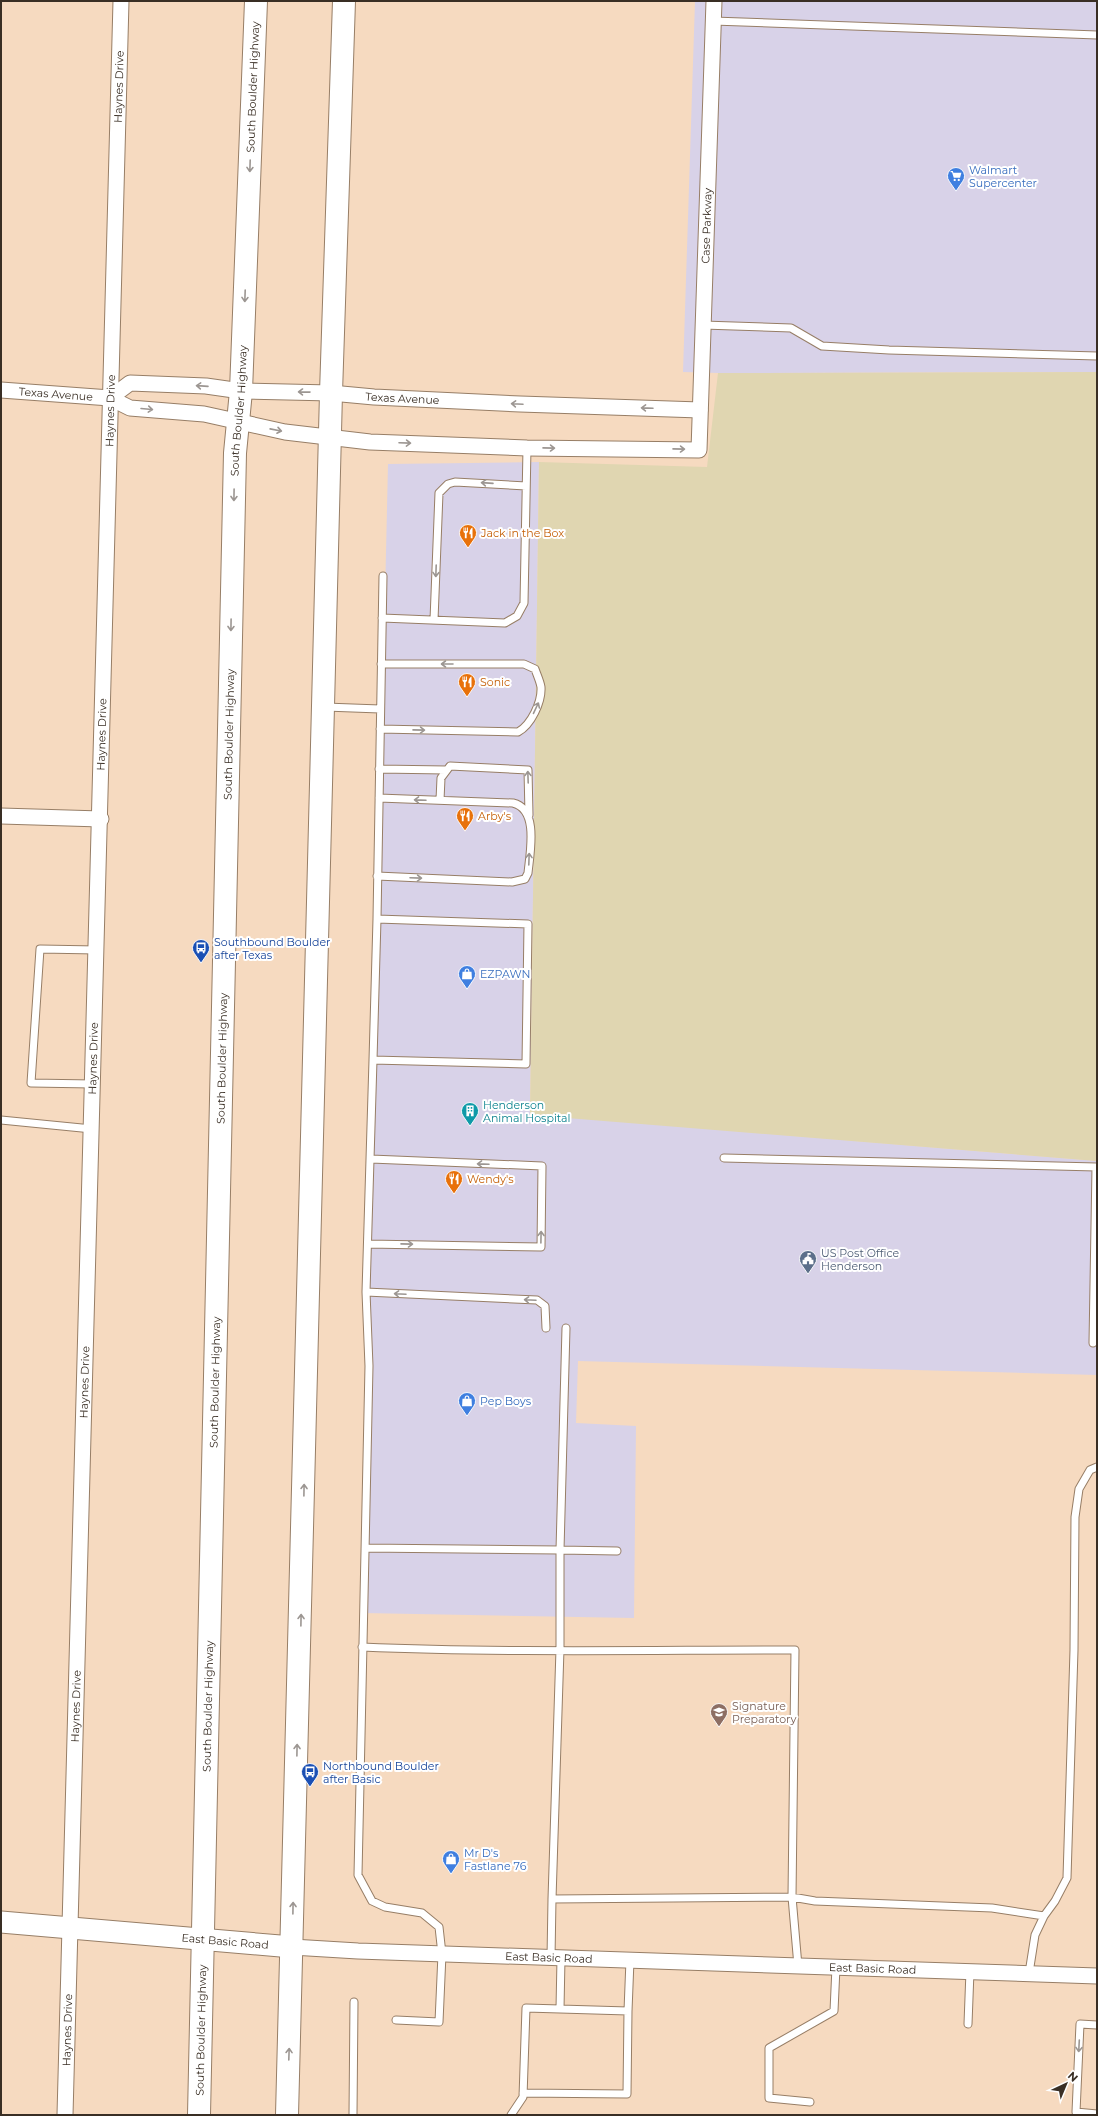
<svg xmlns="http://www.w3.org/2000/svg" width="1098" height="2116" font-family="Montserrat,sans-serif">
  <rect width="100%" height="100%" fill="#f6dac0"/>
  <path fill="#d8d2e8" d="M695,1H1097V372L718,373L683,372Z
    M539,462L530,1114L1097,1161V1375L578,1361L576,1423L636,1426L634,1618L362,1613L388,464Z"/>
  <path fill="#e0d6b1" d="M1097,372V1161L530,1115L539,462L707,467L718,373Z"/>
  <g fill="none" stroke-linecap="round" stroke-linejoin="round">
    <defs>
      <path id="lane" d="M713,21L1097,35
        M703,325L791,328L822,346L889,350L1097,356
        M382,618L505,623L517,616L524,603L527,448
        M434,620L439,493L448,484L455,482L526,486
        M325,707L380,709
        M380,729L518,732C531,725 542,702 541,687C540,681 537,675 535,669L524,664H381
        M379,769L446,770
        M440,800L441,778L450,766L528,770L529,815
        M377,876L512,882L525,879L528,873C530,852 539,809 513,803L379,798
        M377,919L383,576
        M93,1084L31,1083L40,949L97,950
        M1,1120L92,1129
        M724,1158L1096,1167L1093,1343
        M368,1244L541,1247L542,1166L371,1159
        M366,1292L373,1060L526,1064L528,924L377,919L373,1060
        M566,1328L560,1550L617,1551
        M362,1647C506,1653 651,1650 795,1650L792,1897L552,1899L560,1649V1550L365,1548
        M551,1958L552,1899
        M798,1966L792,1897L815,1901L992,1908L1044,1916
        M1029,1973L1035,1935L1044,1916L1055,1901L1067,1878L1074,1650L1075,1517L1079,1489L1090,1470L1097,1467
        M628,2011L630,1960
        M396,2020L439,2022L442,1954L439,1927L422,1913L385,1907L372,1901L358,1875L369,1366L366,1292L537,1300L545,1306L546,1328
        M968,2024L970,1971
        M1097,2025L1080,2024L1076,2112L1097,2114
        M523,2093L627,2094L628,2011L560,2009
        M810,2102L769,2098V2048L834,2011L836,1967
        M353,2115L354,2002
        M511,2115L523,2097L526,2008L560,2009L561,1958"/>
      <g id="street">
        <path id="s1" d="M1,390L110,398L130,408L204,414L285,432L370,442L527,448L699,450L714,1"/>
        <path id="s2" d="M110,398L130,383L206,386L241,391L331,393L374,397L520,404L700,410"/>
        <path d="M1,816L101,819"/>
        <path id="s3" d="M292,1947L358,1951L1097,1976"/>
        <path id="s4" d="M65,2115L121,1"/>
      </g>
      <g id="secondary">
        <path id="s5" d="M1,1922L292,1947"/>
      </g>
      <g id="primary">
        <path id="s6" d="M199,2115L235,453L241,391L256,1"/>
        <path d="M287,2115L331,393L344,1"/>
      </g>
    </defs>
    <use href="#lane" stroke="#977e66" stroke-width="9"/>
    <use href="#street" stroke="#977e66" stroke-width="17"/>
    <use href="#secondary" stroke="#977e66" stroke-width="23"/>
    <use href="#primary" stroke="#977e66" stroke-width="24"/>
    <use href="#lane" stroke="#fff" stroke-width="7"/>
    <use href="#street" stroke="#fff" stroke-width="15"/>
    <use href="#secondary" stroke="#fff" stroke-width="21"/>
    <use href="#primary" stroke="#fff" stroke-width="22"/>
  </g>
  <defs><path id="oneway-shaft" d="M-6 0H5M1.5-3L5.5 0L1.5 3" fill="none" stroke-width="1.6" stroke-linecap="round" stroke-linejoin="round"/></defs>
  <g stroke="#9c9692">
    <use href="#oneway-shaft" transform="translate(250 166) rotate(92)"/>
    <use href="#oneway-shaft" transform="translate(245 296) rotate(92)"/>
    <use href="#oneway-shaft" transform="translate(202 386) rotate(-176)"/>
    <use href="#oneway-shaft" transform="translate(304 392) rotate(-179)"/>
    <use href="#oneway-shaft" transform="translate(517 404) rotate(-177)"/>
    <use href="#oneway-shaft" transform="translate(647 408) rotate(-178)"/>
    <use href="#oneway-shaft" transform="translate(147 409) rotate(5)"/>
    <use href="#oneway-shaft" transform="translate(276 430) rotate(11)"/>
    <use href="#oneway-shaft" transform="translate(405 443) rotate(2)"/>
    <use href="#oneway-shaft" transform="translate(549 448) rotate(1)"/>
    <use href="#oneway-shaft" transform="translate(679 449) rotate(1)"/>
    <use href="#oneway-shaft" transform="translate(487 483) rotate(-176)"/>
    <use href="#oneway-shaft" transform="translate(234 495) rotate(91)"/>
    <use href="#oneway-shaft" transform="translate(436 571) rotate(92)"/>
    <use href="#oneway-shaft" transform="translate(231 625) rotate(91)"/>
    <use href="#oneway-shaft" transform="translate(447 664) rotate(180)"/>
    <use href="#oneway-shaft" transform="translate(536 708) rotate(-65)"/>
    <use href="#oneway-shaft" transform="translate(419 730) rotate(1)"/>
    <use href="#oneway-shaft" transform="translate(528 777) rotate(-92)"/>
    <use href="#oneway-shaft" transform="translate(420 800) rotate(-178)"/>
    <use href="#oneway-shaft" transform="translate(529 859) rotate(-88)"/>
    <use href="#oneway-shaft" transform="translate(416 878) rotate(2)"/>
    <use href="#oneway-shaft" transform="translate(483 1164) rotate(-178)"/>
    <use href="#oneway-shaft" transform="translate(541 1237) rotate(-89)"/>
    <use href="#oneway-shaft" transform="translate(407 1244) rotate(1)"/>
    <use href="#oneway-shaft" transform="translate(400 1294) rotate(-177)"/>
    <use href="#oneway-shaft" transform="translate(530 1300) rotate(-177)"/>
    <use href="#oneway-shaft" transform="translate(304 1490) rotate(-89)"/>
    <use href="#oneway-shaft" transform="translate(301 1620) rotate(-89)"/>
    <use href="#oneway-shaft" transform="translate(297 1750) rotate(-89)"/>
    <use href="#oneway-shaft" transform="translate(293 1908) rotate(-89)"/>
    <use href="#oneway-shaft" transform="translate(1079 2046) rotate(93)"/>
    <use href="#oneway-shaft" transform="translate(289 2054) rotate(-88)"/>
  </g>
  <defs>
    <symbol id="supermarket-pin" viewBox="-11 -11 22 30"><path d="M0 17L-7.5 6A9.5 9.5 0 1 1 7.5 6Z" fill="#3f7fe0" stroke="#fff"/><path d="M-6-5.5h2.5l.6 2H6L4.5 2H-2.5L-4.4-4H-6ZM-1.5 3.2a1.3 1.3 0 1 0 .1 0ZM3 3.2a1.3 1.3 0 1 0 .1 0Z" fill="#fff"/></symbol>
    <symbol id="restaurant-pin" viewBox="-11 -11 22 30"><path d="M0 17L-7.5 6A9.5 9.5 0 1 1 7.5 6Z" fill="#e8710a" stroke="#fff"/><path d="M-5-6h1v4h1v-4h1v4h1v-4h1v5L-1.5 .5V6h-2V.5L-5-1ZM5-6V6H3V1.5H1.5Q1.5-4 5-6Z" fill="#fff"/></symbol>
    <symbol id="bus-pin" viewBox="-11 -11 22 30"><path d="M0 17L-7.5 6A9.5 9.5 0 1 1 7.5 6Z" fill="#1a4fb4" stroke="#fff"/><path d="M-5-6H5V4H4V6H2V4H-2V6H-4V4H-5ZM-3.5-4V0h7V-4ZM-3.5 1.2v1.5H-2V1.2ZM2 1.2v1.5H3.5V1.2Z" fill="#fff"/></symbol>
    <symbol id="shop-pin" viewBox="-11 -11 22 30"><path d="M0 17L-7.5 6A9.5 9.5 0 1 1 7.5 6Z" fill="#3f7fe0" stroke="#fff"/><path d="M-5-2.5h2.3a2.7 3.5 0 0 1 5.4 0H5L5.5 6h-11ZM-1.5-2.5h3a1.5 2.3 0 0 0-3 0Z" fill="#fff"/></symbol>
    <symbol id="building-pin" viewBox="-11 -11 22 30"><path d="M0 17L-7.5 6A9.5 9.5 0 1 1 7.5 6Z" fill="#0f9aa8" stroke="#fff"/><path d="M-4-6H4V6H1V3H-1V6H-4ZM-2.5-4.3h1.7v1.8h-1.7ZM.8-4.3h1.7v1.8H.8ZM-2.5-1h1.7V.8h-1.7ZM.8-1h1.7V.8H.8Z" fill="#fff"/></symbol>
    <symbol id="civic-pin" viewBox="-11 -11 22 30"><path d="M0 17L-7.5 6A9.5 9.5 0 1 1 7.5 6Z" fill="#5c6f8a" stroke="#fff"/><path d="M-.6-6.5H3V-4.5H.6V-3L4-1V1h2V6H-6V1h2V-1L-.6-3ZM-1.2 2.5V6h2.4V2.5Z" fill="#fff"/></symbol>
    <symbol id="school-pin" viewBox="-11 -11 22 30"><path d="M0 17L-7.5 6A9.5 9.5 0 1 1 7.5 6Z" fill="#8d6e63" stroke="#fff"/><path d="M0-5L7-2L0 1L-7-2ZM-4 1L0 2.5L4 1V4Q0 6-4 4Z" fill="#fff"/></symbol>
  </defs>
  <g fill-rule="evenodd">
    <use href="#supermarket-pin" x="946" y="166" width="20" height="27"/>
    <use href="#restaurant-pin" x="458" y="523" width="20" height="27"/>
    <use href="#restaurant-pin" x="457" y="672" width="20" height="27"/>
    <use href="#restaurant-pin" x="455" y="806" width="20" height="27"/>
    <use href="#bus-pin" x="191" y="938" width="20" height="27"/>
    <use href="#shop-pin" x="457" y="964" width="20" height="27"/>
    <use href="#building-pin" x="460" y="1101" width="20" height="27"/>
    <use href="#restaurant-pin" x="444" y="1169" width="20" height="27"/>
    <use href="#civic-pin" x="798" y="1249" width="20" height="27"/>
    <use href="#shop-pin" x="457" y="1391" width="20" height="27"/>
    <use href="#school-pin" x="709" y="1702" width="20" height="27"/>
    <use href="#bus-pin" x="300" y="1762" width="20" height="27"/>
    <use href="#shop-pin" x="441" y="1849" width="20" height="27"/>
  </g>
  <g text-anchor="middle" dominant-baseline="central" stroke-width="4" stroke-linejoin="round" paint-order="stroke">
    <g font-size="11" fill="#392e24" stroke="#fff">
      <text stroke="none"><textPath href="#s4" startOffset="2029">Haynes Drive</textPath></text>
      <text stroke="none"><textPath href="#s6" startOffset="2029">South Boulder Highway</textPath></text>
      <text stroke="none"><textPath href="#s1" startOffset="928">Case Parkway</textPath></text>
      <text stroke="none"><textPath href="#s1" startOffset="55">Texas Avenue</textPath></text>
      <text stroke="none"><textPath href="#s2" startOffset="298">Texas Avenue</textPath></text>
      <text stroke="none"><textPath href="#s4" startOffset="1705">Haynes Drive</textPath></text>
      <text stroke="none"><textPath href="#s6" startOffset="1705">South Boulder Highway</textPath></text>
      <text stroke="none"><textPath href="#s4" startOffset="1381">Haynes Drive</textPath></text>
      <text stroke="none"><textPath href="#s6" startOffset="1381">South Boulder Highway</textPath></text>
      <text stroke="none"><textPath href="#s4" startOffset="1057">Haynes Drive</textPath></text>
      <text stroke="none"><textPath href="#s6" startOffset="1057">South Boulder Highway</textPath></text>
      <text stroke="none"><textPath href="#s4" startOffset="733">Haynes Drive</textPath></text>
      <text stroke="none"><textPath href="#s6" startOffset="733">South Boulder Highway</textPath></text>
      <text stroke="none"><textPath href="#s4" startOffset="409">Haynes Drive</textPath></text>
      <text stroke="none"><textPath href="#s6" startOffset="409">South Boulder Highway</textPath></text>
      <text stroke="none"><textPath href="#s5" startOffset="225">East Basic Road</textPath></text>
      <text stroke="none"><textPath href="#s3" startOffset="257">East Basic Road</textPath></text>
      <text stroke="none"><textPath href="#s3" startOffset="581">East Basic Road</textPath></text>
      <text stroke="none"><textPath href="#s4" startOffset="85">Haynes Drive</textPath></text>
      <text stroke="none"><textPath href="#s6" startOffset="85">South Boulder Highway</textPath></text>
    </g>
    <g font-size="11" fill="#366cbe" stroke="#fff" text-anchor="start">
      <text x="969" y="170">Walmart<tspan x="969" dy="13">Supercenter</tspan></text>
      <text x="480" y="974">EZPAWN</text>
      <text x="480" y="1401">Pep Boys</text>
      <text x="464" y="1853">Mr D's<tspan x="464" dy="13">Fastlane 76</tspan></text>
    </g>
    <g font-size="11" fill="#c56008" stroke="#fff" text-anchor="start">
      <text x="481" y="533">Jack in the Box</text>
      <text x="480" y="682">Sonic</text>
      <text x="478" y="816">Arby's</text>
      <text x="467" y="1179">Wendy's</text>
    </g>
    <g font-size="11" fill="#164399" stroke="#fff" text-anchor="start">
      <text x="214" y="942">Southbound Boulder<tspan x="214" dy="13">after Texas</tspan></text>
      <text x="323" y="1766">Northbound Boulder<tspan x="323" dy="13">after Basic</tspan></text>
    </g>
    <g font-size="11" fill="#0d838f" stroke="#fff" text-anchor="start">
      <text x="483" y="1105">Henderson<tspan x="483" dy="13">Animal Hospital</tspan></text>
    </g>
    <g font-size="11" fill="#4e5e75" stroke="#fff" text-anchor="start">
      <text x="821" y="1253">US Post Office<tspan x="821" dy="13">Henderson</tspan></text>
    </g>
    <g font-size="11" fill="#785e54" stroke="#fff" text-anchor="start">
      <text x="732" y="1706">Signature<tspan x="732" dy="13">Preparatory</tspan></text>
    </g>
  </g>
  <rect width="1098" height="2116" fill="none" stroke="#392e24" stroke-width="4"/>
  <g transform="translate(1066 2084) rotate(44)" stroke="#ffffff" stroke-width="3" paint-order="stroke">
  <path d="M0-3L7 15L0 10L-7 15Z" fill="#392e24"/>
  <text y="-6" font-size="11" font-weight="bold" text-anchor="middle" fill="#392e24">N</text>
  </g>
</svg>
